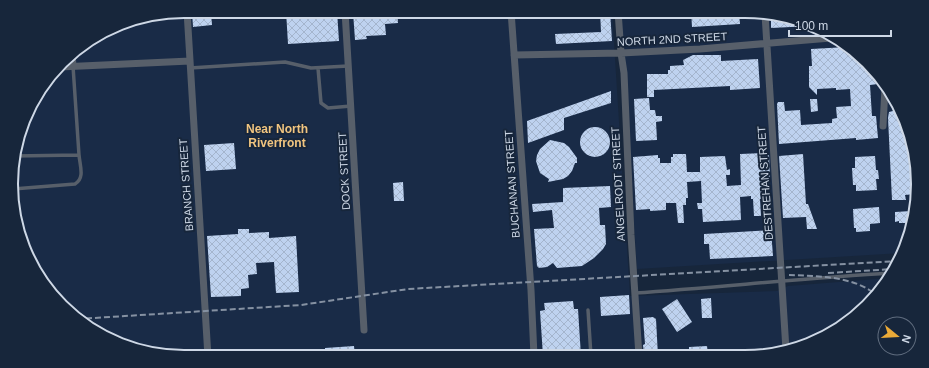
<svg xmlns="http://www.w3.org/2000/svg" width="929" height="368" font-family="Helvetica,sans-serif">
  <defs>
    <pattern id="building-cross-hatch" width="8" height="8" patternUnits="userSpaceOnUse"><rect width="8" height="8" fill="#bed2ef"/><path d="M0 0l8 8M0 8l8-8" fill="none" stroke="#a4b5cd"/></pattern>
  </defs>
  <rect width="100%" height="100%" fill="#17263b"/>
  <path fill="#192b47" d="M184,11H612L630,296L777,291L788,286L890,278L859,314L821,339L768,355L184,357L129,348L79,321L34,271L14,218L13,161L34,98L70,54L128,20Z
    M620,11H745L800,20L859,54L900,107L918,172L909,239L902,253L637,269Z"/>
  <path fill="url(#building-cross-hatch)" d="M192,11H211L212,25L193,27Z
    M286,11H337L339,41L288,44Z
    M375,11H397L398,23L385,24L386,35L366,36L367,39L355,40L353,12Z
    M600,11H610L612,41L556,44L555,34L601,32Z
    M691,11H739L740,24L692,27Z
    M771,15L800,20L811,26L771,28Z
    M847,47L859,54L878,79V84L870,85L872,116H876L878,138L856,140V138L779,144L777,104L778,102H784L785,111L800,110L801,125L832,123V119L837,118L836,107L851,106L850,89L836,90V88L817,89V95L809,87V66H812L811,49Z
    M693,55H721V61L758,59L760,88L730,90V86L654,90V97H647V74H668V70H670V66L684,65L683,60Z
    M611,91V103L564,118V130L528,143L527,121Z
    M649,98L650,110H655L656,116H662V121L656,122L657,140L636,141L634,99Z
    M893,98L900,107L915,162V171H917L918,172L915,194L905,195L906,200H892L888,118L889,112L893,111Z
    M810,99H817L818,111L811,112Z
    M580 142a15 15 0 1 1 30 0a15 15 0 1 1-30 0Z
    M550,140L564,143L569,147L577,158V163H575L572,171L568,176L563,179L548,182L549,179L540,173L536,161L537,155L540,149Z
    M234,143L236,169L206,171L204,145Z
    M767,153V155H769L770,178H768L769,199H760L761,216H754L753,199H751V196L740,197L741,220L703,222L702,209H698L697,203H702L701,181L687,182L688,198H686V205H683L684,223H678L676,203H666V210L650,211V209L636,210L633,157L658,155V158H660V163H671V157H673V154H686L687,172H700V157L725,156L727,170L730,169V175H726L727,186L741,185L740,154Z
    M803,154L806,204H808L817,229H807L806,217L783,218L779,156Z
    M875,156L876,170H878L879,179H876L877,190L856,191V185H853L852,168H855V157Z
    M403,182L404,201H394L393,183Z
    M610,186L611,207L599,208L600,225H605L606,244L603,249L594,258L582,266L557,268L553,263L547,267L539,268L537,266L534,229L554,228L552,210L533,212L532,204L563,202V188Z
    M879,207L880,223L870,224V231L856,232V228H854L853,209Z
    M911,211V221H908V223H899V221L895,222V212Z
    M238,229H249V233L269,232V238L296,236L299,292L276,293L274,262L256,263L257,274L248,275L249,288L241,289V296L211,297L207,236L238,234Z
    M771,230L773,256L710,259L709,244H704V234Z
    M629,295L630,314L601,316L600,297Z
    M711,298L712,318H702L701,299Z
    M677,299L692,322L677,332L662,309Z
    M573,301L574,309H578L581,356H543L540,311L545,310L544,303Z
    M653,317L656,319L658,356H644L643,345L645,344L643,318Z
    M354,346L355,357H325V348Z
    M707,346L708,353H704V356H689V347Z"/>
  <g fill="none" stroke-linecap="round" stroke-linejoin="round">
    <path stroke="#575f6a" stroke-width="3.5" d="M190,68L285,62L311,68L348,66
      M318,68L321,103L328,108L351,106
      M14,156L79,155L73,66
      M13,189L75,184C85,178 80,166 79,155
      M635,293C721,287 806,278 892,273
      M588,310L591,356"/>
    <path stroke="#575f6a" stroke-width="7" d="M187,11L208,357
      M345,11L364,330
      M511,11L531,290L534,356
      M618,11L621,53L624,73L631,235L639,356
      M765,14L786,350
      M72,53L73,66
      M514,55L621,53L700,49L831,38
      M60,67L190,61
      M883,126L885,88"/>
    <path stroke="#8591a2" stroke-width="2" stroke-dasharray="6 3" stroke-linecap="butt" d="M828,273L894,269
      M789,275C816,276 855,276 876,295
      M77,319L301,305L408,289L898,261"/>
  </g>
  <g text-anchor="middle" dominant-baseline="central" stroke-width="4" stroke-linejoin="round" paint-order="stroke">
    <g font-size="11" fill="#ced8e6" stroke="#17263b">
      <text transform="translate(672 39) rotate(-3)">NORTH 2ND STREET</text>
      <text transform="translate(344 171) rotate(-93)">DOCK STREET</text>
      <text transform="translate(765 183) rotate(-94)">DESTREHAN STREET</text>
      <text transform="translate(512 184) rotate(-94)">BUCHANAN STREET</text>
      <text transform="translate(618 184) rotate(-93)">ANGELRODT STREET</text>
      <text transform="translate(186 185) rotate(-94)">BRANCH STREET</text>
    </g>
    <g font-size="12" font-weight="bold" fill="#f1c580" stroke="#17263b">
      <text x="277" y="129">Near North<tspan x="277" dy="14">Riverfront</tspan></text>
    </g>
  </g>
  <path d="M0 0H929V368H0ZM184 18H745A166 166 0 0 1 911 184V184A166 166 0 0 1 745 350H184A166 166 0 0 1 18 184V184A166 166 0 0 1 184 18Z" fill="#17263b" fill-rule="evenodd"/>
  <path fill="none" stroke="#ced8e6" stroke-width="2" d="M184 18H745A166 166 0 0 1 911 184V184A166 166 0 0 1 745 350H184A166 166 0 0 1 18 184V184A166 166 0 0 1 184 18Z"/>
  <g transform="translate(897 336) rotate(108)"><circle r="19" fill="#17263b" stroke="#606d7f"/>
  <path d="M0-3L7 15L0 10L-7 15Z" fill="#eaaa38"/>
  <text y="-6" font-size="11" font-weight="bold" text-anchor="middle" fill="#ced8e6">N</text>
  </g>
  <path d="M789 30v6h102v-6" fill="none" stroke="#ced8e6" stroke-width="2"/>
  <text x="795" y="30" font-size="12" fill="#ced8e6" stroke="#17263b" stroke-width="3" paint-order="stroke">100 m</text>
</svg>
